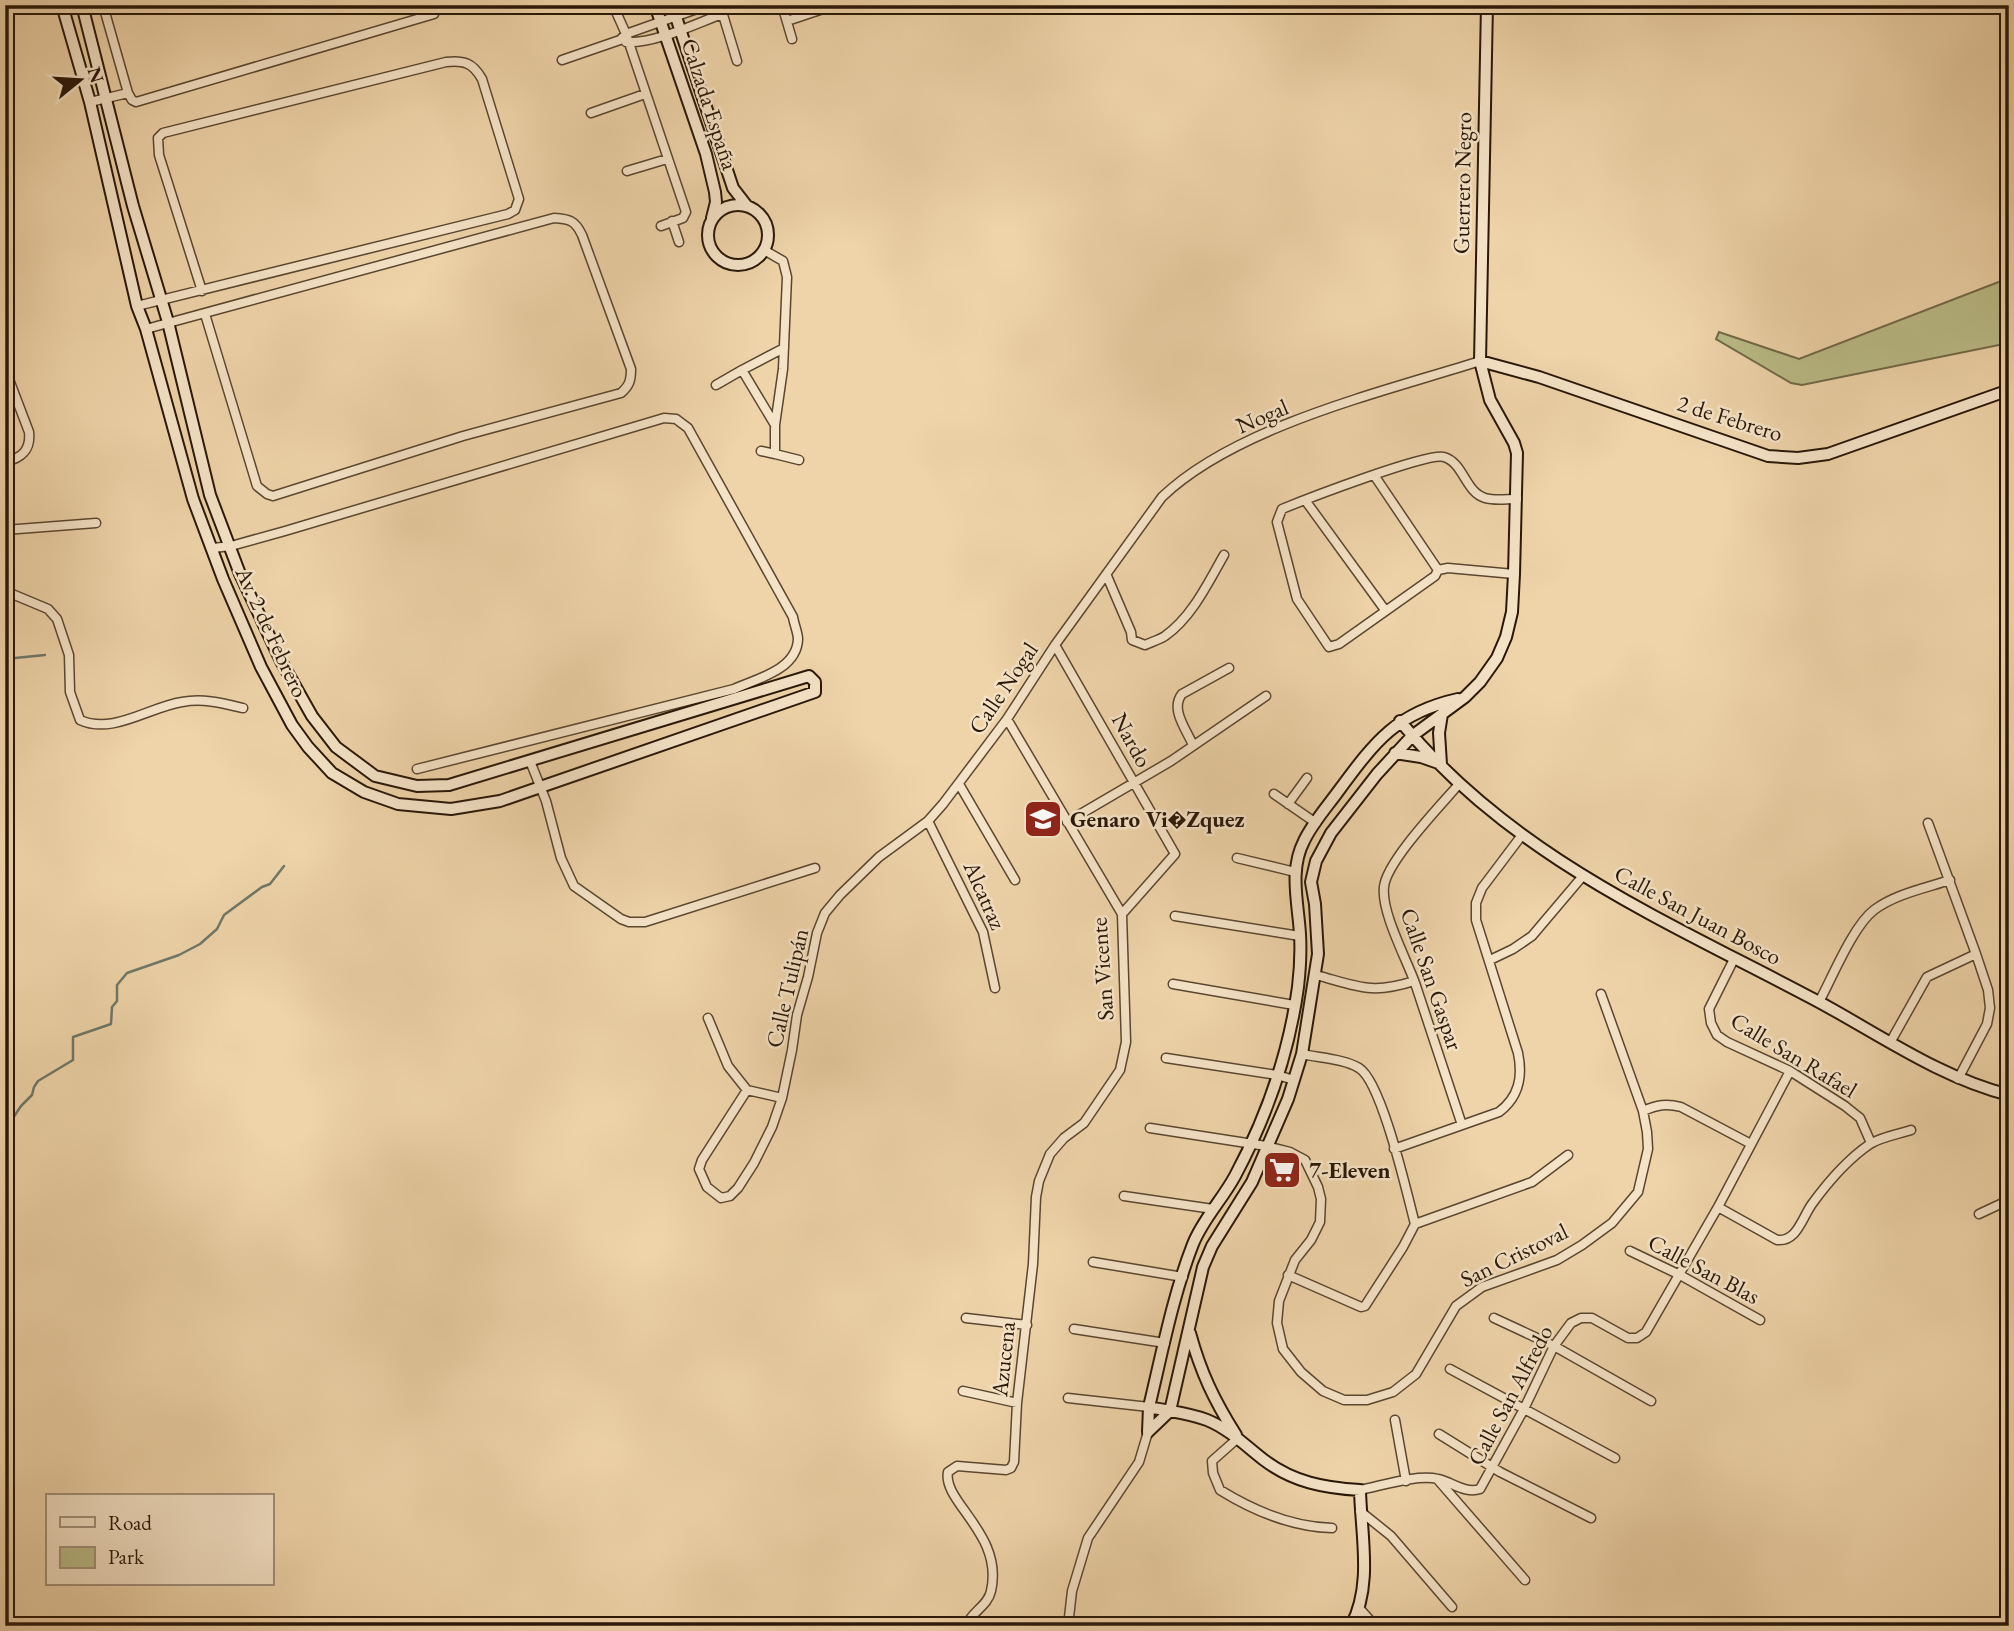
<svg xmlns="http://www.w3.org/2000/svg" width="2014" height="1631" font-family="'EB Garamond',serif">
  <rect width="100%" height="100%" fill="#efd4a9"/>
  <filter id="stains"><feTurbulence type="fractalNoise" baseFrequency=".00286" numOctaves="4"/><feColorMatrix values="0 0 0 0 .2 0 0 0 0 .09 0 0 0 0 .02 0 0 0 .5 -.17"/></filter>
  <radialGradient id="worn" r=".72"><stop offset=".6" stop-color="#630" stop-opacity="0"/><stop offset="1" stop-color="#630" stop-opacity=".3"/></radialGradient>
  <path fill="#babc87" stroke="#726a48" stroke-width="2" d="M2009,278V343L1802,385L1791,383L1716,339L1719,332L1799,359Z"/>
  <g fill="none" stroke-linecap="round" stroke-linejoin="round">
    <path stroke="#6d786a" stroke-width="2.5" d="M5,659L45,655
      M5,1130L21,1106L32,1095L34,1087L38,1081L73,1060V1037L111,1024L112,1007L117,1001V985L127,973L179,955L200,944L217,929L224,915L262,887L270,884L284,866"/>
    <defs>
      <path id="street" d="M103,5L128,93L132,100L136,102L434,14L438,5
        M613,5L626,34L686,212L683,218L661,226
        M720,5L737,61
        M782,5L792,39
        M537,7L541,5
        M787,21L832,6
        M626,42C654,44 695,24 722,14
        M562,60L620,40L626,34L708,5
        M90,102L128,93
        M591,113L645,94
        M627,171L667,159
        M672,221L679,242
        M764,250L783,261L787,277L783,369L775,425V454L799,460
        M137,306L508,214L515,210L519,199L482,79C473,63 464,60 446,62L163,133L158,138L159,155L202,291
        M146,329L554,218C569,219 575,220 582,235L631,369C631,381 629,386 621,393L463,436L273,496L267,494L257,486L205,314
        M5,369L29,432C31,450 22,458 5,462
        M716,385L742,370
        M775,425L742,370L784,348
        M761,451L775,454
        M1374,475L1438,570
        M1305,500L1385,610
        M5,530L96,523
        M213,548L231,546L285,531L664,418L676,419L688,428L793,617C794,624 798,633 798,639C797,670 756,679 734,689L417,769
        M1438,570L1435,576L1339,644L1329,647L1297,599L1277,522L1282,509C1304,500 1428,452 1444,457C1464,463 1465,492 1485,498C1495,501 1506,499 1517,499
        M1438,570L1448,568L1514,574
        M1107,576L1131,632L1132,640L1145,645C1151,642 1159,640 1165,636C1192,617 1208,583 1224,555
        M5,591L48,609L57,619L69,655L70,692L80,720C113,735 149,707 182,702C203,698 222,703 243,708
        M1055,645L1175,854L1122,914
        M1193,745C1186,729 1170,709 1182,694L1229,668
        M530,761L546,801L561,858L574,886L621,919L629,922H645L815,868
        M959,784L1015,880
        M1459,784C1441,805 1386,862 1384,887C1381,912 1406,958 1415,983C1431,1030 1446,1078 1462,1125
        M1274,794L1316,823
        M1288,804L1307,778
        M928,821L983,932L995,988
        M1067,822L1171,761L1266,696
        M1928,823L1976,954L1988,990L1990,1008L1987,1024L1958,1079
        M1237,858L1295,872
        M1175,916L1300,936
        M1734,959L1709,1009L1711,1023L1717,1035L1727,1042L1790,1071L1845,1106L1860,1118L1871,1143
        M1490,960L1513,949L1532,936L1582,877
        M1316,975C1357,986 1371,995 1414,981
        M1173,984L1294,1005
        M1819,1002C1832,978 1853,926 1874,910C1895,894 1926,888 1950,880
        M708,1018L728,1066L747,1090L782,1098
        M1891,1041L1927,977L1976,954
        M1302,1054C1320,1058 1344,1059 1359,1068C1382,1082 1407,1194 1415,1224
        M1166,1058L1277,1075L1294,1080
        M747,1090L702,1160L699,1169L707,1187L721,1198L730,1196L738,1188L754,1163L772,1127L782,1098L792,1050L797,1015L808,977L817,933L825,913L840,895L879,857L928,821L943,804L1007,719L1055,645L1162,497C1236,426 1383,392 1480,361
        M1643,1111C1657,1105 1666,1103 1681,1107L1751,1144
        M1150,1128L1266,1146L1290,1152L1305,1160L1318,1187L1321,1199L1320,1222L1311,1240L1295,1260L1279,1301L1277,1323L1283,1349L1301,1372L1323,1391L1344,1400H1367L1393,1392L1416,1374L1456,1306L1482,1287L1557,1260L1582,1245L1612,1223L1638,1192L1648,1149L1647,1132L1643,1111L1601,994
        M1394,1149L1499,1112C1519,1097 1523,1077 1518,1053L1476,920V903L1482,888L1522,835
        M1124,1196L1213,1209
        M1718,1207L1777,1240C1797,1242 1802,1218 1812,1204C1828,1182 1848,1159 1870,1144C1881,1137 1899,1134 1911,1130
        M1979,1214L2009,1200
        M1415,1224L1532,1182L1568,1155
        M1630,1251L1680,1275L1760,1320
        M1093,1262L1183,1277
        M1288,1275L1361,1307L1365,1306L1403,1247L1415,1224
        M966,1318L1027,1325
        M1494,1318L1554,1346L1651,1401
        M1074,1329L1165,1343
        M1450,1369L1615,1458
        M963,1391L1017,1403
        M1068,1398L1149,1407
        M1395,1420L1406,1481
        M1439,1434L1500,1472L1591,1518
        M1238,1438L1212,1461L1213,1473L1220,1490C1254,1511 1292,1527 1332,1528
        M1438,1480L1525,1580
        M1360,1490C1381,1486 1417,1474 1438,1479C1452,1482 1465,1494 1480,1489L1524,1409L1554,1346L1571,1323L1581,1318H1592L1628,1338H1637L1646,1332L1718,1207L1790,1071
        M1360,1511L1391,1536L1452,1607
        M1360,1609L1375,1626
        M627,1623L631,1626
        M966,1626C971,1612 988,1606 991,1591C1004,1534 942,1502 948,1472L957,1466L1006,1470L1011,1468L1014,1462L1017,1403L1033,1264L1036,1197L1039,1181L1050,1154L1064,1138L1084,1123L1120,1070L1126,1042L1122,914L1007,719
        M1068,1626L1072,1591L1088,1538L1139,1462L1148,1432"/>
      <path id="secondary" d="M62,5L90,102L137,306L146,329L193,499L223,579L261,667L292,725L308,747L332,773L364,792L398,804L451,809L500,801L815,692V682L809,676L449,785L417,786L375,776L336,747L312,716L281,661L240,574L210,495L168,322L133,206L82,5
        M655,5L706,154L715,192L716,202L712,218
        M672,5L733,188L747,206
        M708 235a30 30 0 1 1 60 0a30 30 0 1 1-60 0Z
        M1480,361L1539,377L1768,456L1798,458L1828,454L2009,390
        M1400,721C1513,858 1667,921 1819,1002C1880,1035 1941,1078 2009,1095
        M1395,753L1421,757L1441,764L1439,733L1442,714
        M1190,1333C1201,1373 1214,1400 1236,1435
        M1149,1407C1168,1411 1189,1413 1207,1420C1229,1429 1246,1446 1264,1460C1293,1482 1324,1488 1360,1490C1361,1535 1373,1585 1351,1626
        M1170,1411L1203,1267L1212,1246L1252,1182L1288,1099L1302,1054L1318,954L1315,904L1311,882L1316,861L1331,833L1377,774L1412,736L1465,697L1480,682L1497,658L1506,637L1512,612L1514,574L1517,453L1514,443L1490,400L1480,361L1487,5
        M1148,1432L1149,1407C1162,1353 1173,1295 1193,1244C1203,1219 1222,1200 1235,1176C1266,1118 1289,1053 1298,987C1300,970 1301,951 1300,934C1298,902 1289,870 1304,841C1312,824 1326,808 1337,793C1374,743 1395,713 1458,699
        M1148,1432L1170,1411"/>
    </defs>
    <use href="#street" stroke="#5a4630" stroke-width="11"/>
    <use href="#secondary" stroke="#291708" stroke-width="14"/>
    <use href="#street" stroke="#f5e3c7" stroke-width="8"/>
    <use href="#secondary" stroke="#f5e3c7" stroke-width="10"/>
  </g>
  <defs>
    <symbol id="school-square" viewBox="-11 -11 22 22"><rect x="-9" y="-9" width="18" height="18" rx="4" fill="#8f2418" stroke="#f5e3c7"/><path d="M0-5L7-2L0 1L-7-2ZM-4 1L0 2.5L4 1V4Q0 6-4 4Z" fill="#fff"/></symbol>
    <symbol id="supermarket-square" viewBox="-11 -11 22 22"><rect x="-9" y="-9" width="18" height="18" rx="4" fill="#8f2418" stroke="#f5e3c7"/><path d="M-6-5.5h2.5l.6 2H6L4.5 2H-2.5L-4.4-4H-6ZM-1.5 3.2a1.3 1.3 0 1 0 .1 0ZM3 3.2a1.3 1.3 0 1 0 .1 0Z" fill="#fff"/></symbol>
  </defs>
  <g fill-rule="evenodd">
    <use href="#school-square" x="1021" y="797" width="44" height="44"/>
    <use href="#supermarket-square" x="1260" y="1148" width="44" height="44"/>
  </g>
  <g text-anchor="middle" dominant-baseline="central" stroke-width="5" stroke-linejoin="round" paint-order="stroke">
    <g font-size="23" fill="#291708" stroke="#f5e3c7">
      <text transform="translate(710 104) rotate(72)">Calzada España</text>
      <text transform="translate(1462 183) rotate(-89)">Guerrero Negro</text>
      <text transform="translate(1262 416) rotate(-23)">Nogal</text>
      <text transform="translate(1730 418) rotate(17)">2 de Febrero</text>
      <text transform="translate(272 632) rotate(65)">Av. 2 de Febrero</text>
      <text transform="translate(1003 688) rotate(-56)">Calle Nogal</text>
      <text transform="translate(1132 740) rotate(61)">Nardo</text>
      <text transform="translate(985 895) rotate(66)">Alcatraz</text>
      <text transform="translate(1698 915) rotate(28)">Calle San Juan Bosco</text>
      <text transform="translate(1102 969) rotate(-94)">San Vicente</text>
      <text transform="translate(1432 979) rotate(71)">Calle San Gaspar</text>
      <text transform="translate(787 988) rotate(-77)">Calle Tulipán</text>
      <text transform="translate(1794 1055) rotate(31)">Calle San Rafael</text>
      <text transform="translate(1514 1255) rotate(-26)">San Cristoval</text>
      <text transform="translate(1704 1269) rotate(28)">Calle San Blas</text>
      <text transform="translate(1003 1359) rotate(-84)">Azucena</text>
      <text transform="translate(1510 1395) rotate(-62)">Calle San Alfredo</text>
    </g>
    <g font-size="23" font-weight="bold" fill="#291708" stroke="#f5e3c7" text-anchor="start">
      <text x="1070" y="819">Genaro Vi�Zquez</text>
      <text x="1309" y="1170">7-Eleven</text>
    </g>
  </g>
  <rect width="2014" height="1631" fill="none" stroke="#efd4a9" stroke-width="28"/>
  <rect x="7" y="7" width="2000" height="1617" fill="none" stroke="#291708" stroke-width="3.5"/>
  <rect x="14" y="14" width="1986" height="1603" fill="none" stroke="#291708" stroke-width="2"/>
  <rect x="46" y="1494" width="228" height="91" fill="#f5e3c7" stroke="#a3917b" stroke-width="2"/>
  <rect x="60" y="1517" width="35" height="10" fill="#f5e3c7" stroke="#a3917b" stroke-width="2"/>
  <text x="108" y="1530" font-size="21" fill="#291708">Road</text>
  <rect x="60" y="1547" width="35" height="21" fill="#babc87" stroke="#a3917b" stroke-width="2"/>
  <text x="108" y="1564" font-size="21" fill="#291708">Park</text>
  <g transform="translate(80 80) rotate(72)" stroke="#f5e3c7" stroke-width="5" paint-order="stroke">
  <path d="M0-5L12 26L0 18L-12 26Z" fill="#291708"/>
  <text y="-10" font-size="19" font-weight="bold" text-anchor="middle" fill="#291708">N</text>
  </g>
  <rect width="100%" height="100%" filter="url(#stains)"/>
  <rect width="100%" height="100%" fill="url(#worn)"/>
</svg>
